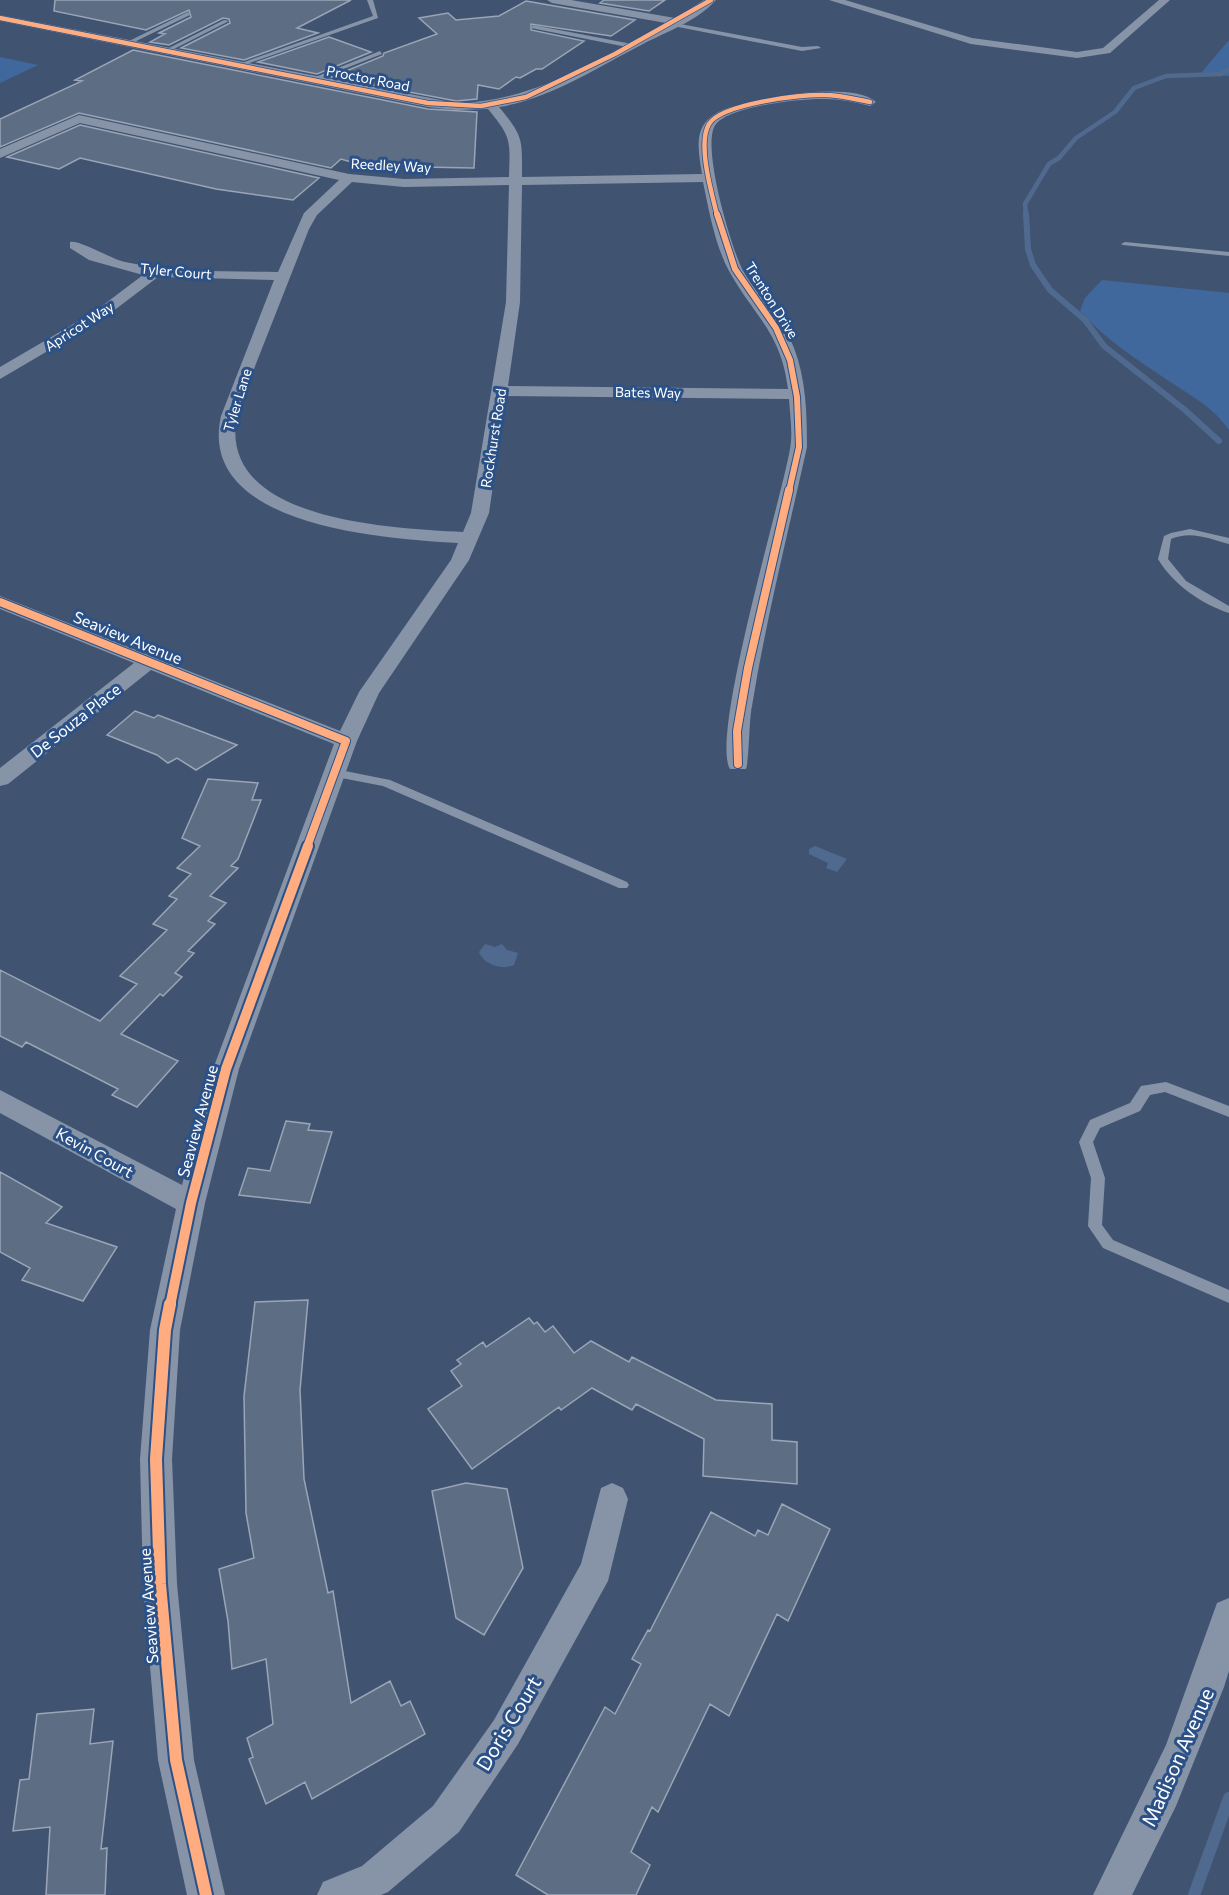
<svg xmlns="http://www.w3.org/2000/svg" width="1229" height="1895" font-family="Commissioner,sans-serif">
  <rect width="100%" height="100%" fill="#405472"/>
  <path fill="#40689c" d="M1229,40V76L1201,73Z
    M0,57L38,65L0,83Z
    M1102,280L1229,293V430C1214,408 1193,397 1172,383C1139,361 1106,340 1080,311L1085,298Z"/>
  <path fill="#506a8f" d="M815,846L847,859L837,872L826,868L828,863L809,854V849Z
    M485,944L495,947L502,944L507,950L518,953L514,965C502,970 484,965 479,952Z"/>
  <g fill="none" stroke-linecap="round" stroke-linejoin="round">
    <path stroke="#506a8f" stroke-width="4.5" d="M1026,215L1025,204L1049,164L1059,158L1076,138L1115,112L1134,88L1166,76L1221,74L1229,69"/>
    <path stroke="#506a8f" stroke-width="6" d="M1026,214L1028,249L1033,265L1050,290L1085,320L1104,346L1185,410L1219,441"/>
    <path stroke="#506a8f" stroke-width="12" d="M1194,1895L1229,1798"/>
  </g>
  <path fill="#5d6d84" stroke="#9aa5b6" stroke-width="1.5" d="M55,0H351L297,28L318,33L244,60L181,48L230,23L229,19L223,18L169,45L150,42L165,34L159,33L191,17L189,10L146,30L54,11Z
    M604,0H665L649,11L600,3Z
    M526,1L635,20L611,36L531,24V30L584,41L542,69H536L520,78L516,77L499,89L478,85L477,99L456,101L331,77L383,56L384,53L437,34L419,18L448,13L456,20L499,16Z
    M329,37L371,52L317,74L258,62Z
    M133,50L428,109L477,112L474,168L365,166L341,159L331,168L79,113L0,147V119L82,81L75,80Z
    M80,125L319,178L293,200L216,189L80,158L59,169L7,157Z
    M135,711L154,718L158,715L237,745L196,770L177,758L168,763L157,755L107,735Z
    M208,779L258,783L252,800H261L238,859L231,866L238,868L210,896L226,903L208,921L215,924L188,951L194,953L175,973L182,977L163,996L160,994L121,1034L178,1061L137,1107L112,1095L118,1089L26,1042L22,1047L0,1036V970L100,1021L137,984L120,976L167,930L153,924L177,899L169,896L191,874L177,868L200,846L182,838Z
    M286,1121L310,1124L308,1130L332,1132L310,1203L239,1195L248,1168L270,1171Z
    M0,1172L62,1207L46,1223L117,1247L83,1301L22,1280L30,1268L0,1252Z
    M308,1300L300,1390L304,1479L328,1593L333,1591L351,1703L390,1681L401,1706L410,1701L425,1734L312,1799L305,1782L266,1804L249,1759L253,1757L247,1738L273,1724L266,1659L232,1669L228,1621L219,1569L254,1558L246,1513L244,1396L255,1302Z
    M529,1318L534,1324L537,1322L545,1332L553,1326L574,1353L591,1341L629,1362L632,1357L716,1400L772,1404V1440L797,1442V1484L703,1476L704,1439L636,1404L632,1410L592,1388L561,1410L559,1407L472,1469L428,1409L462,1386L451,1371L461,1364L457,1360L483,1342L486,1347Z
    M466,1483L507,1489L523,1568L484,1635L456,1618L432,1491Z
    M782,1504L830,1529L788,1621L777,1614L729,1716L710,1704L658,1812L652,1807L631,1852L650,1865L636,1895H548L516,1875L605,1707L615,1714L641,1664L632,1659L648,1630L650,1631L711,1512L755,1536L758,1530L768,1535Z
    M94,1709L90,1744L113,1741L101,1849L107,1848L105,1895H46L50,1827L13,1831L20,1780L29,1779L37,1714Z"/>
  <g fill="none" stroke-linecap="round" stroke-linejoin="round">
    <path fill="#8794a8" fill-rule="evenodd" d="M367,0H373L378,18L241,66L236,65L373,16Z
      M188,12L190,15L130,44L125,43Z
      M224,20L229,21L168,52L163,51Z
      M675,23L802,47L818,46L821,48L802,51L673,26Z
      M533,25L632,44L635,46L632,48L531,28Z
      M380,51L382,54L313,81L308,80Z
      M1125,242L1229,252V256L1123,245L1121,244Z
      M1190,529L1229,538V544C1210,539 1191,530 1171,539L1168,559L1186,581L1229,606V613C1201,604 1173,584 1158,559L1164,536L1171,533Z
      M335,769L390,780L627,882L629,885L627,888H619L383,786L331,776L330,773Z
      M1166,1082L1229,1106V1117L1165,1092L1150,1095L1140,1111L1100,1128L1093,1142L1105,1178L1102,1225L1113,1240L1229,1290V1303L1103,1248L1088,1226L1091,1178L1079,1142L1090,1120L1130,1103L1141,1086Z"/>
    <path fill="#8794a8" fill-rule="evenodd" d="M547,0H571L675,18L704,0H716C697,21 668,31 643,44C598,67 550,99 499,107C524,137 522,139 522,177L702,174C697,144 693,122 725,109C756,98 851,80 876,102L870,106C855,102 840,99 825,99C802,98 731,106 716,124C700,143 731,246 742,269C757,297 783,318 794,348C806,379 807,414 807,447C788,533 766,619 752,706C749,719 749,763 746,769H730C710,736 781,501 790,449C793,433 790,415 789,399L506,396L489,513L469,560L379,693L357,741L239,1069L205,1203L180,1330L172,1459L177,1584L194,1760L225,1895H187L158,1760L143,1584L140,1459L150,1330L176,1209L0,1113V1090L182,1185L213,1069L334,744L151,670L8,784L0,786V768L134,663L0,609V596L340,731L359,692L451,560L458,543C386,539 196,527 221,416L274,280L158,277L104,318L0,379V367L94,312L143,275L89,260L70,248V242C80,240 111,259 125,262C175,273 227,271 278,272L304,213L339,180L80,123L0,158V149L79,115L349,174L404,179L509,177C510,140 512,138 488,109L456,110L428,107L0,21V15L456,103C533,102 600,59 666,23L552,3ZM352,182L404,187L509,185L506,302L471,513L463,532C389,528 207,521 239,407L309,229L317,215ZM703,182C709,211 715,245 729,271C754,316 781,332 788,389L508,386L520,302L522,185Z
      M829,0H845L972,38L1077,52L1103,48L1159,0H1170L1110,53L1077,58L971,44Z
      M612,1483L623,1488L628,1499L608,1581L518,1744L459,1832L388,1892L381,1895H317L323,1882L362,1866L433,1806L494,1720L581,1564L601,1488Z
      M1229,1598V1671L1224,1687L1176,1806L1132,1895H1093L1166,1745L1217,1603Z"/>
    <defs>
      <path id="cycleway-far4" d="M0,18L428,103L481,106L526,97L615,54L711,0
        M717,215C712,194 697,144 709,124C721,104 801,94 824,95C840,95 855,99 870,102"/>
      <path id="cycleway-far3" d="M717,214L735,269L776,328L790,360L797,397L799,447L789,491"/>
      <path id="cycleway-far2" d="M0,602L346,741L307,847
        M738,764L737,731L748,668L789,490"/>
      <path id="cycleway-far1" d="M170,1306L191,1203L226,1069L308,846"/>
      <path id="cycleway" d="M170,1304L165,1330L156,1459L160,1584L176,1760L206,1895"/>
    </defs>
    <use href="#cycleway-far4" stroke="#2b5187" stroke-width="6"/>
    <use href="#cycleway-far3" stroke="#2b5187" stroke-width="8"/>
    <use href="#cycleway-far2" stroke="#2b5187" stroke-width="10"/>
    <use href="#cycleway-far1" stroke="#2b5187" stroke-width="14"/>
    <use href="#cycleway" stroke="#2b5187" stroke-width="16"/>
    <use href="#cycleway-far4" stroke="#ffac80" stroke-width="4.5"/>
    <use href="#cycleway-far3" stroke="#ffac80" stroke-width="6"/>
    <use href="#cycleway-far2" stroke="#ffac80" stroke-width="8"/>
    <use href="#cycleway-far1" stroke="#ffac80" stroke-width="10"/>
    <use href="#cycleway" stroke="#ffac80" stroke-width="12"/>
  </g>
  <g text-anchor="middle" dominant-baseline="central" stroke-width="6" stroke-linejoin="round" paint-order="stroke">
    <g font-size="14" fill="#fff" stroke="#2b5187">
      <text transform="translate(368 78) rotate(11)">Proctor Road</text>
      <text transform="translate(391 165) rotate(3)">Reedley Way</text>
      <text transform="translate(176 271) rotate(5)">Tyler Court</text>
      <text transform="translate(772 300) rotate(58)">Trenton Drive</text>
      <text transform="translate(79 326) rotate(-33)">Apricot Way</text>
      <text transform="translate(648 392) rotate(1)">Bates Way</text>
      <text transform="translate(237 400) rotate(-73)">Tyler Lane</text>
      <text transform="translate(493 438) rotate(-81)">Rockhurst Road</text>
    </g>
    <g font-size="16" fill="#fff" stroke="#2b5187">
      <text transform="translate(128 637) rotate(22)">Seaview Avenue</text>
      <text transform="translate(75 720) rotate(-38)">De Souza Place</text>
      <text transform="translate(197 1121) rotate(-75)">Seaview Avenue</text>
      <text transform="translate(95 1152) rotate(29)">Kevin Court</text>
      <text transform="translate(148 1606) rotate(-94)">Seaview Avenue</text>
    </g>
    <g font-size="20" fill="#fff" stroke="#2b5187">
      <text transform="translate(508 1723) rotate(-59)">Doris Court</text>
      <text transform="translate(1177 1757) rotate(-66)">Madison Avenue</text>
    </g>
  </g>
</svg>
